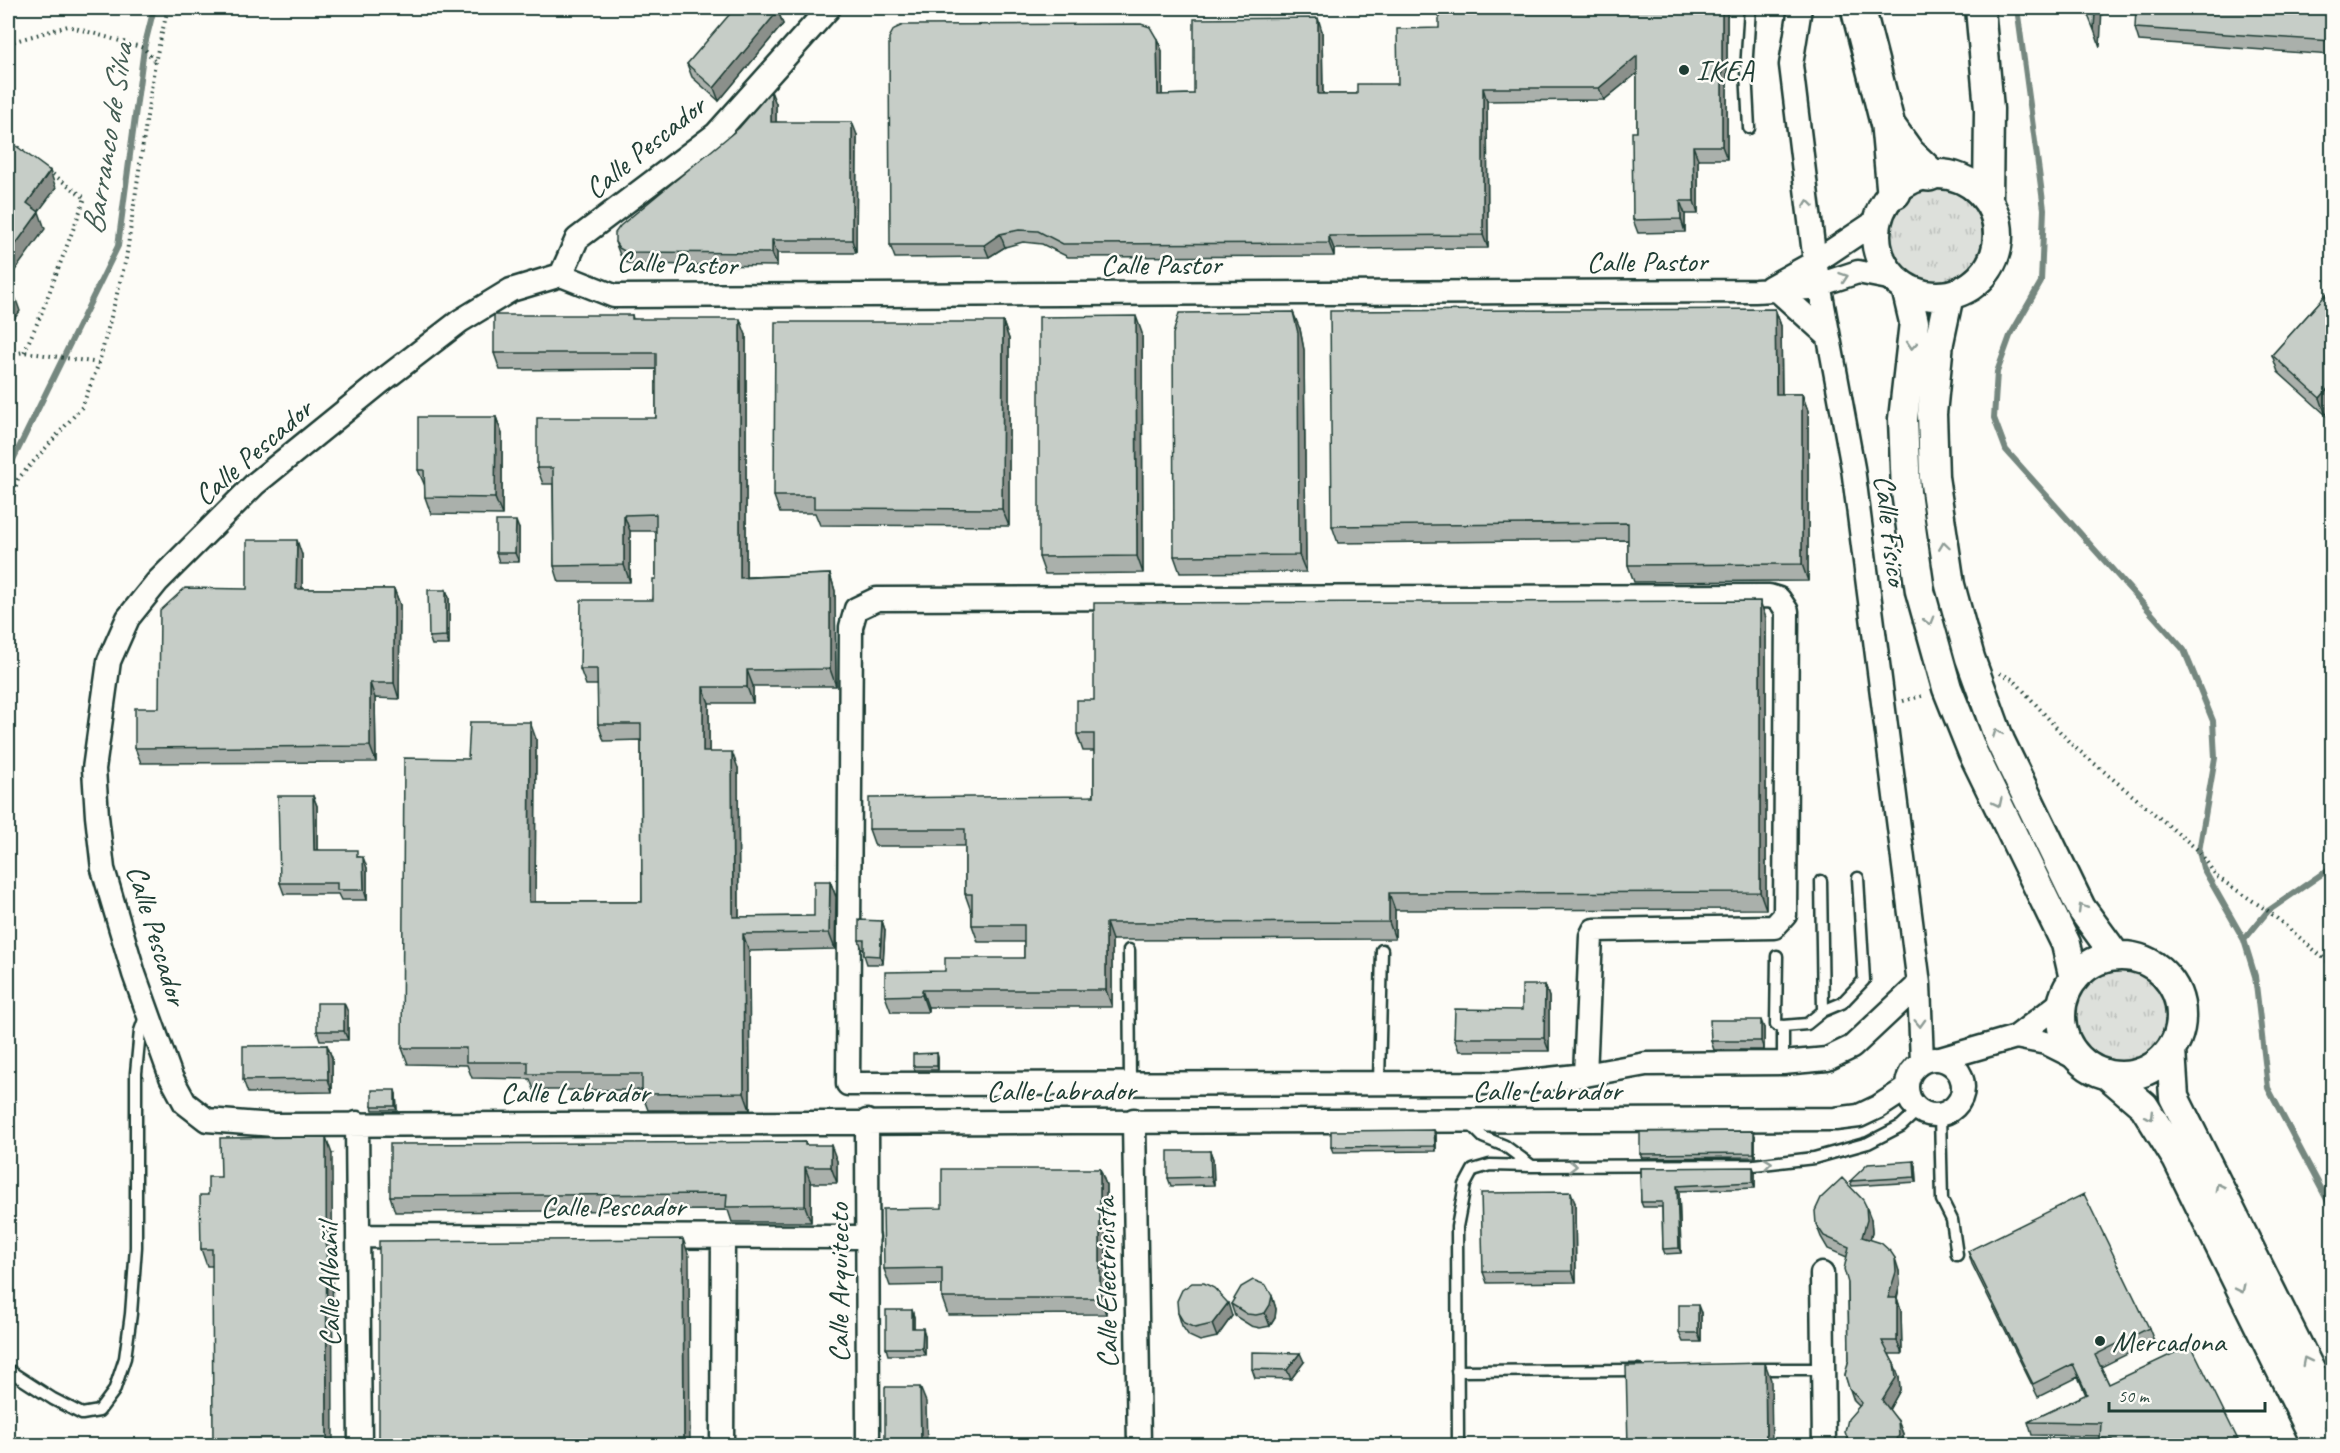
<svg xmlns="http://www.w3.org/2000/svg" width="2340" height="1453" font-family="Caveat,sans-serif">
  <defs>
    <pattern id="grass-tufts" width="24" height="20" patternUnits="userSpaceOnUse" patternTransform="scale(1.5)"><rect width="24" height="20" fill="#dde0db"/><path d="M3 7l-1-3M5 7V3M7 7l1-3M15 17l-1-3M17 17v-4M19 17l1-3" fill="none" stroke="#bdc1bd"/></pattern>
  </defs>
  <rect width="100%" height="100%" fill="#fdfcf7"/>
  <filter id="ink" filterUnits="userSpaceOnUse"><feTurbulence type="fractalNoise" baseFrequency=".0167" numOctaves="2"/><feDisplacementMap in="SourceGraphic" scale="12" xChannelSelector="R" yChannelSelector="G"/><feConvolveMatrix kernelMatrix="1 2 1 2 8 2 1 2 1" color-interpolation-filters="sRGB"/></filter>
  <g filter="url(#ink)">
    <path fill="url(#grass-tufts)" stroke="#7e8e88" stroke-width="1.5" d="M1890 235a46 46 0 1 1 92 0a46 46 0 1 1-92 0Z
      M2075 1016a46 46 0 1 1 92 0a46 46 0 1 1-92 0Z"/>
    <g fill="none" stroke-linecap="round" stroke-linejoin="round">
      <path stroke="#75877f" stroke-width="6" d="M2017,8L2044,209L2041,282L2010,336L1997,372L1994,418L2006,450L2184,650L2213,721L2215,758L2199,851L2203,868L2244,940L2255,976L2268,1088L2332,1209
        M8,470L118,246L144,48L154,8
        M2244,940L2268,911L2332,867"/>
      <defs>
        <path id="service" d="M1749,128L1746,71L1750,8
          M1821,881L1823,1011
          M1129,950L1130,1083
          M1777,956L1776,1025L1783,1026V1063
          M1783,1026L1807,1024L1823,1011L1842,1003L1864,980L1858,878
          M1379,1083L1382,950
          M1940,1115L1942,1200L1952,1220L1957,1255
          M1469,1123L1483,1137L1505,1146L1532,1166L1754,1165L1814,1158L1868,1143L1901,1126L1918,1110
          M1753,1369H1822
          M8,1370L53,1399L82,1414L99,1411L114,1391L125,1358L131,1314L136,1247V1073L140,1031L146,1014
          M1457,1371L1639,1370
          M1458,1446L1457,1227L1465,1185L1473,1170L1490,1165L1532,1166"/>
        <path id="minor" d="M829,8L716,134L577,239L561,275L511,290L460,321L382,381L255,484L157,582L128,618L109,661L94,769L97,816L103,869L134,974L171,1077L185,1103L207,1120L274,1125L1835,1119L1859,1116L1878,1107L1907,1088
          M1800,8L1791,65L1815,262L1853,468L1919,984L1922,1062
          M561,275L614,296L1755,291L1809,288L1858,272L1894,279
          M1770,287L1815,262L1878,220
          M1776,289L1828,336
          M2016,1037L2046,1043L2078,1059
          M1907 1087a28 28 0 1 1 56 0a28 28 0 1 1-56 0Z
          M1940,1059L2016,1037L2063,1001
          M1585,1075L1591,936L1594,930L1774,927L1785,915L1787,611L1779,599L1769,596L877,599L856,609L851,627L848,1084L1512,1083L1585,1075L1646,1064L1783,1063L1827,1059L1852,1047L1919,984
          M1134,1120L1139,1446
          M867,1121L868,1446
          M357,1123L360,1446
          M359,1236L868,1237
          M1822,1274L1824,1446
          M722,1446L723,1237"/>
        <path id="tertiary" d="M1980,8L1989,109L1988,200
          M1876 235a61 61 0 1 1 122 0a61 61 0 1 1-122 0Z
          M1906,288L1914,322L1903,419L1906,492L1920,591L1947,688L1973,753L2066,944L2074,979
          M1949,295L1939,342L1932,414L1934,477L1950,585L1970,658L2000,741L2081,908L2116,956
          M2061 1016a60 60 0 1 1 120 0a60 60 0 1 1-120 0Z
          M2171,1050L2174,1097L2332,1414
          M2109,1076L2144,1106L2177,1159L2311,1431L2316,1446"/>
        <path id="motorway" d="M1858,8L1888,126L1894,192
          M1888,126L1908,154L1929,174"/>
      </defs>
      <use href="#service" stroke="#1f3d34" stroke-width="15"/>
      <use href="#minor" stroke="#1f3d34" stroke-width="27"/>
      <use href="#tertiary" stroke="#1f3d34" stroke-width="33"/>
      <use href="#motorway" stroke="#1f3d34" stroke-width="38"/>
      <path stroke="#1f3d34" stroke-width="4" stroke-dasharray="1.5 4.5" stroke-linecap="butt" d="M8,43L68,26L144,48L155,62
        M8,140L24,152
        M24,352L40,317L85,198L46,169
        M8,355L24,352L99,363
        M8,515L18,479L82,407L99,363L126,259L155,62L168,8
        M2000,673L2014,680L2071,744L2199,851L2217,877L2268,911L2332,965
        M1903,701L1925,695"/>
      <use href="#service" stroke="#fdfcf7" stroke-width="10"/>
      <use href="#minor" stroke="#fdfcf7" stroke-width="22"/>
      <use href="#tertiary" stroke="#fdfcf7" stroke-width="28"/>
      <use href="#motorway" stroke="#fdfcf7" stroke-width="33"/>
    </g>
    <path fill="#aab0ab" stroke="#1f3d34" stroke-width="1.5" d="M1727,8V159H1698V214H1685V232L1638,233L1633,220L1637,132V73L1604,100L1487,101L1488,248L1334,249V256L1068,257L1042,244L1023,242L1005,247L989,257L895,258L890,245L1157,39L1162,51V95L1194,94L1322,31L1323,94H1357L1398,84L1439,28Z
      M778,11L783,24L719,101L692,77L687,64Z
      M2332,13V55L2139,41L2135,28Z
      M776,104V122L857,135L856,253H777V266L630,264L624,261L620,255L615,242L739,128Z
      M2332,288L2326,415L2278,372L2272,355Z
      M1775,309L1781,326L1782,394H1802L1808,411V581L1634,582L1628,565V540L1338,543L1332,526Z
      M632,315L633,319L746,335V577L830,574L835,591L836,686H753V703H709V752L738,768L739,917L814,916L830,881L836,897L835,949L749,951L750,1110H648L642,1094V1090H534L530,1079L472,1078L467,1065L408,1064L402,1048L468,759L536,739L535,902H642L641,740L604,741L598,724V685H586L580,669L653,600L656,579V531H630V582H559L554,566L553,484H543L537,468L656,418V369L500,370L494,353Z
      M1003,322L1009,339V526L820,525L815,513H780L774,496Z
      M1300,329L1304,350L1306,572L1180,573L1174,556Z
      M1142,333L1143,573L1045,574L1039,557Z
      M496,417L502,434V515L431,514L425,497V486L418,470Z
      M519,529V562H499L496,553Z
      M302,555V589H394L400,605L399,699L375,698L376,762L141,763L135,748L159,708Z
      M446,590L449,598V645H432L429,637Z
      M1766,618V909L1395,910V939L1112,940V1007H928V1012H891L885,996L945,971L1024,958V942H978L972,925V911H971L965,894V846H875L869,829L1094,796V751H1083L1077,734L1094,700Z
      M313,796L317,806V850L360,857L367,868V900H341L338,894H284L280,883Z
      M882,921L885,930L883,964H867L864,955V949H862L859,940Z
      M1545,985L1549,997V1051H1459L1454,1038L1522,1010Z
      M348,1012V1040H320L317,1031Z
      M1764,1028V1050H1714L1711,1041Z
      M327,1045L332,1058V1092L248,1093L243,1080Z
      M937,1053L938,1058V1070H915L913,1066Z
      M396,1094L397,1110H373L372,1106Z
      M1434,1130L1436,1134V1151L1333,1152L1331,1147Z
      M1755,1136V1157L1642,1158L1640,1154Z
      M805,1142L806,1145L837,1161V1183H811V1222H732L728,1210L395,1212L390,1196Z
      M1210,1151L1213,1159L1214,1185L1171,1186L1168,1178Z
      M332,1154L212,1266H207L201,1249L208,1195L221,1177Z
      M1914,1161L1916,1166L1917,1182L1852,1186L1850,1181Z
      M1640,1168L1755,1172V1188L1679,1191L1681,1253L1665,1254L1663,1249L1662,1207H1643L1641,1202Z
      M1100,1169L1106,1185V1314L948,1315L942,1298V1285L890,1286L884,1269L942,1208Z
      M1575,1203L1576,1282L1487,1283L1483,1272Z
      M1871,1219L1872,1233L1870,1240L1899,1271L1900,1285L1897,1298L1901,1311L1902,1354H1889L1894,1364L1899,1377L1900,1390L1889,1410L1898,1421L1903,1434V1446H1850L1859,1406L1854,1401L1845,1375L1849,1359L1848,1283L1847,1257L1828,1249L1821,1237L1816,1224Z
      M1968,1251L2149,1328L2154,1341L2101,1367L2109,1384L2241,1446H2102L2100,1439V1436L2032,1435L2028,1422L2086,1395L2078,1377L2038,1397L1972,1264Z
      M1272,1296L1276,1309L1275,1318L1270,1326L1260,1328L1251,1326L1235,1316L1231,1304Z
      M912,1310L914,1317V1328L925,1335V1355H888L886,1348Z
      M1178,1313L1232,1316L1217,1337L1200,1341L1189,1336L1182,1326Z
      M1701,1313V1342H1683L1679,1333Z
      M1304,1362L1291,1379L1255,1378L1252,1369Z"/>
    <path fill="#8b908b" stroke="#1f3d34" stroke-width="1.5" d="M1722,8H1727V159L1722,146Z
      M2095,8H2102L2100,47L2094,30Z
      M2329,8H2331L2332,13V43Z
      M778,11L783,24L719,101L714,88Z
      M1318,18L1322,31L1323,107L1318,94Z
      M1157,39L1162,51V108L1158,95Z
      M1637,56L1642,69L1604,100L1599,88Z
      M1483,88L1487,101L1488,248L1483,235Z
      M771,91L776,104V135L771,122Z
      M852,122L857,135L856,253L852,240Z
      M1693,146L1698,159V214L1694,201Z
      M50,171L56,188L33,219L27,203Z
      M1680,201L1685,214V232L1681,219Z
      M39,212L45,229L8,280V255Z
      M1000,234L1005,247L989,257L984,245Z
      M1329,236L1334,249V256L1329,243Z
      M772,240L777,253V266L772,253Z
      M14,294L20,311L8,327V303Z
      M1775,309L1781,326L1782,411L1776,394Z
      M1293,312L1300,329L1304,350L1306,572L1299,555Z
      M1136,316L1142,333L1143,573L1137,556Z
      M740,319L746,335V594L740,578Z
      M1003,322L1009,339V526L1002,509Z
      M2332,384V408L2326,415L2320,398Z
      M1802,394L1808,411V581L1802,564Z
      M496,417L502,434V515L495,498Z
      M624,515L630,531V582L624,565Z
      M516,521L519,529V562L515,553Z
      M297,540L302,555V604L296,589Z
      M830,574L835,591L836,686L830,669Z
      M394,589L400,605L399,699L394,683Z
      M446,590L449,598V645L446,636Z
      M1760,601L1766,618V909L1760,892Z
      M747,670L753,686V703L747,687Z
      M370,683L375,698L376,762L370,746Z
      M703,687L709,703V769L703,752Z
      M530,722L536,739L535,918L529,902Z
      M732,752L738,768L739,933L733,917Z
      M313,796L317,806V860L314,850Z
      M363,857L367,868V900L364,890Z
      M830,881L836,897L835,949L829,933Z
      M1389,893L1395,910V939L1389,922Z
      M882,921L885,930L883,964L880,956Z
      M1106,923L1112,940V1007L1106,990Z
      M743,934L749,951L750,1110L744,1093Z
      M1545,985L1549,997V1051L1544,1038Z
      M922,990L928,1007V1012L922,995Z
      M344,1003L348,1012V1040L344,1031Z
      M1761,1020L1764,1028V1050L1761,1041Z
      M327,1045L332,1058V1092L328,1079Z
      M937,1053L938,1058V1070L937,1066Z
      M395,1090L396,1094L397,1110L395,1106Z
      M1434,1130L1436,1134V1151L1435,1146Z
      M1754,1131L1755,1136V1157L1754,1153Z
      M326,1137L332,1154L333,1446H327Z
      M831,1145L837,1161V1183L831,1167Z
      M1210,1151L1213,1159L1214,1185L1211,1177Z
      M1914,1161L1916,1166L1917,1182L1915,1177Z
      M805,1167L811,1183V1222L805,1206Z
      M1753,1167L1755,1172V1188L1753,1182Z
      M1100,1169L1106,1185V1314L1100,1298Z
      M1677,1186L1679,1191L1681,1253L1679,1248Z
      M1571,1192L1575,1203L1576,1282L1572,1271Z
      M1866,1206L1871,1219L1872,1233L1867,1250L1862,1237Z
      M683,1239L689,1256L690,1446H684Z
      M1895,1258L1899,1271L1900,1285L1893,1311L1888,1298Z
      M1272,1296L1276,1309L1275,1318L1270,1326L1265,1313Z
      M1897,1298L1901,1311L1902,1354L1897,1341Z
      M1228,1303L1232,1316L1217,1337L1212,1324Z
      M1698,1305L1701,1313V1342L1698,1333Z
      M912,1310L914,1317V1335L912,1328Z
      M923,1328L925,1335V1355L922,1348Z
      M1300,1353L1304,1362L1291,1379L1287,1370Z
      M1765,1363L1771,1380L1772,1446H1766Z
      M1894,1364L1899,1377L1900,1390L1887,1413L1882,1400Z
      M920,1387L926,1402L927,1446H921Z
      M1898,1421L1903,1434V1446H1894Z"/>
    <path fill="#c6cdc7" stroke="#1f3d34" stroke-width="1.5" d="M735,8H774L778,11L714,88L687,64Z
      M1439,8H1722V146H1693L1694,201H1680L1681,219L1633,220L1632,132H1637V56L1599,88H1483V235L1329,236V243L1063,244L1038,231L1019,230L1000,234L984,245H890L889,38L894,29L903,25L1141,24L1150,27L1157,39L1158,95L1194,94V19L1318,18V94H1357V84H1398L1397,29L1439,28Z
      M2085,8H2095L2094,30Z
      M2136,8H2329L2332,41L2135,28Z
      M771,91V122H852V240H772V253L626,252L619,248L615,242V233L620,226L739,128Z
      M8,140L50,171L27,203L39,212L8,255Z
      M2332,288V384L2320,398L2272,355Z
      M8,289L14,294L8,303Z
      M1775,309L1776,394H1802V564L1628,565V523L1332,526L1330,311Z
      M1293,312L1298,333L1299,555L1174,556L1173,334L1179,313Z
      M494,315H632V319H740V578L830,574V669L747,670V687H703V752H732L733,917L814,916V881H830L829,933L743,934L744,1093L642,1094V1074H528V1062H466V1048H402L404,758L468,759L470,722H530L529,902H642L641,724H598L597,669H580L581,600H653V579H656V514L624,515V565L554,566L553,468H537V418H656V353H494Z
      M1136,316L1137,556L1039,557V317Z
      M775,322H1003L1002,509L814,508V496H774Z
      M418,417H496L495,498L425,497L424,470H418Z
      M496,521H516L515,553H496Z
      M247,540H297L296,589H394V683H370V746L135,748V708H159L160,611L185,588L247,589Z
      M428,590H446V636L429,637Z
      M1760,601V892L1389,893V922L1106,923V990H922V995L885,996V972L945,971V958H1024V925H972V894H965V829H869V798L1094,796V734H1077V700H1094V603Z
      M278,796H313L314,850H357V857H363L364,890H337V883H280Z
      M859,920L882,921L880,956L864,955V940H859Z
      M1522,985H1545L1544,1038H1454L1455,1009L1522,1010Z
      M317,1003H344V1031H317Z
      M1710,1020H1761V1041H1711Z
      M327,1045L328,1079L243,1080V1046Z
      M937,1053V1066H913V1054Z
      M372,1090H395V1106H372Z
      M1434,1130L1435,1146L1331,1147V1131Z
      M1754,1131V1153L1640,1154V1132Z
      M326,1137L327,1446H213L212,1249H201L200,1195H208V1177H221L220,1138Z
      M805,1142V1145H831V1167H805V1206L726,1207L727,1194L390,1196V1144Z
      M1168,1151H1210L1211,1177L1168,1178Z
      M1914,1161L1915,1177L1850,1181L1868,1164Z
      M1753,1167V1182L1677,1186L1679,1248L1663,1249L1662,1202H1641L1640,1168Z
      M942,1169H1100V1298H942V1268L884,1269L883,1209L942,1208Z
      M1842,1178L1863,1200L1866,1206L1867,1220L1862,1237L1881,1243L1891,1252L1895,1258L1896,1272L1888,1298H1897V1341H1882L1894,1364L1896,1378L1882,1400L1898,1421L1899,1435L1894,1446H1850L1845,1432L1848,1419L1862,1403L1849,1388L1845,1375L1849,1359L1848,1283L1844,1269L1849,1247L1824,1236L1816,1224L1815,1211L1821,1198Z
      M1571,1192L1572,1271L1483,1272L1481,1193Z
      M2084,1194L2149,1328L2095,1355L2109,1384L2191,1345L2241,1446H2116L2113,1440L2100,1439L2101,1423L2028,1422L2087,1394L2073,1364L2033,1384L1968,1251Z
      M683,1239L684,1446H379V1241Z
      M1253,1280L1266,1285L1272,1296L1270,1305L1265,1313L1256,1315L1247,1314L1231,1304L1241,1287Z
      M1192,1283H1204L1214,1288L1228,1303L1212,1324L1195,1328L1184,1323L1178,1313L1177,1301L1182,1290Z
      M1679,1305H1698V1333H1679Z
      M886,1310H912V1328H923L922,1348H886Z
      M1252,1352L1300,1353L1287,1370L1252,1369Z
      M1765,1363L1766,1446H1628L1626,1366Z
      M885,1387H920L921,1446H885Z
      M1256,1440L1429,1443V1446H1256Z"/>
    <defs><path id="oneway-chevron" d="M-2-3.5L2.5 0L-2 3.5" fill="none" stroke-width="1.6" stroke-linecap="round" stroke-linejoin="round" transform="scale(1.5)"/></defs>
    <g stroke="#8e9c96">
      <use href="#oneway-chevron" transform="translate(1808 204) rotate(-97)"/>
      <use href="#oneway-chevron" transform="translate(1844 277) rotate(-19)"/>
      <use href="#oneway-chevron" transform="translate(1912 345) rotate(94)"/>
      <use href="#oneway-chevron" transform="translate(1944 546) rotate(-98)"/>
      <use href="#oneway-chevron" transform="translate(1929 621) rotate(74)"/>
      <use href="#oneway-chevron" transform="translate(1997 733) rotate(-110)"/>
      <use href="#oneway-chevron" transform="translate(1998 803) rotate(64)"/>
      <use href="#oneway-chevron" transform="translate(2082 908) rotate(-121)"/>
      <use href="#oneway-chevron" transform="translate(1920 1023) rotate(88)"/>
      <use href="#oneway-chevron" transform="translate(2150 1116) rotate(58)"/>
      <use href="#oneway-chevron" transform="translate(1768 1163) rotate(-7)"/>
      <use href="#oneway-chevron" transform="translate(1573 1166)"/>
      <use href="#oneway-chevron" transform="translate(2219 1187) rotate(-117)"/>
      <use href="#oneway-chevron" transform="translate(2241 1289) rotate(64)"/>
      <use href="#oneway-chevron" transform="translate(2306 1361) rotate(-117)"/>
    </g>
  </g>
  <g fill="#1f3d34" stroke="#fdfcf7" stroke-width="2">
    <circle cx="1684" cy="70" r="6"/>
    <circle cx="2100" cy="1341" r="6"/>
  </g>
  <g text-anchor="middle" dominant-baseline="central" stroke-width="5" stroke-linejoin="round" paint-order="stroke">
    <g font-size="30" fill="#1f3d34" stroke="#fdfcf7" text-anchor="start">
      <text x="1696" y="70">IKEA</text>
      <text x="2112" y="1341">Mercadona</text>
    </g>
    <g font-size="30" fill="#1f3d34" stroke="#fdfcf7">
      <text transform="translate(645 147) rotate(-39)">Calle Pescador</text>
      <text x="1647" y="261">Calle Pastor</text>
      <text transform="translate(677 263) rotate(2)">Calle Pastor</text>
      <text x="1161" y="264">Calle Pastor</text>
      <text transform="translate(253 452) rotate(-41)">Calle Pescador</text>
      <text transform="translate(1891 530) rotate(83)">Calle Físico</text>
      <text transform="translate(157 935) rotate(73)">Calle Pescador</text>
      <text x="1061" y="1090">Calle Labrador</text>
      <text x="1547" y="1090">Calle Labrador</text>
      <text x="575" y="1092">Calle Labrador</text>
      <text x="613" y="1206">Calle Pescador</text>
      <text transform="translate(838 1283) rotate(-90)">Calle Arquitecto</text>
      <text transform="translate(1106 1283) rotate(-91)">Calle Electricista</text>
      <text transform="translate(329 1285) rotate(-91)">Calle Albañil</text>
    </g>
    <g font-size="32" font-style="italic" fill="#435c53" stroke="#fdfcf7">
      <text transform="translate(107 139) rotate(-81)">Barranco de Silva</text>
    </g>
  </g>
  <rect width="2340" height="1453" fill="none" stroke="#fdfcf7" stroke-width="30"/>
  <rect x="15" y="15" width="2310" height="1423" fill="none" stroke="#1f3d34" stroke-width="2" filter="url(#ink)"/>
  <path d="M2109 1402v9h156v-9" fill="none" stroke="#1f3d34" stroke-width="3"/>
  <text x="2118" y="1402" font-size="18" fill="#1f3d34" stroke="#fdfcf7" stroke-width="4.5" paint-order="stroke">50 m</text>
</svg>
